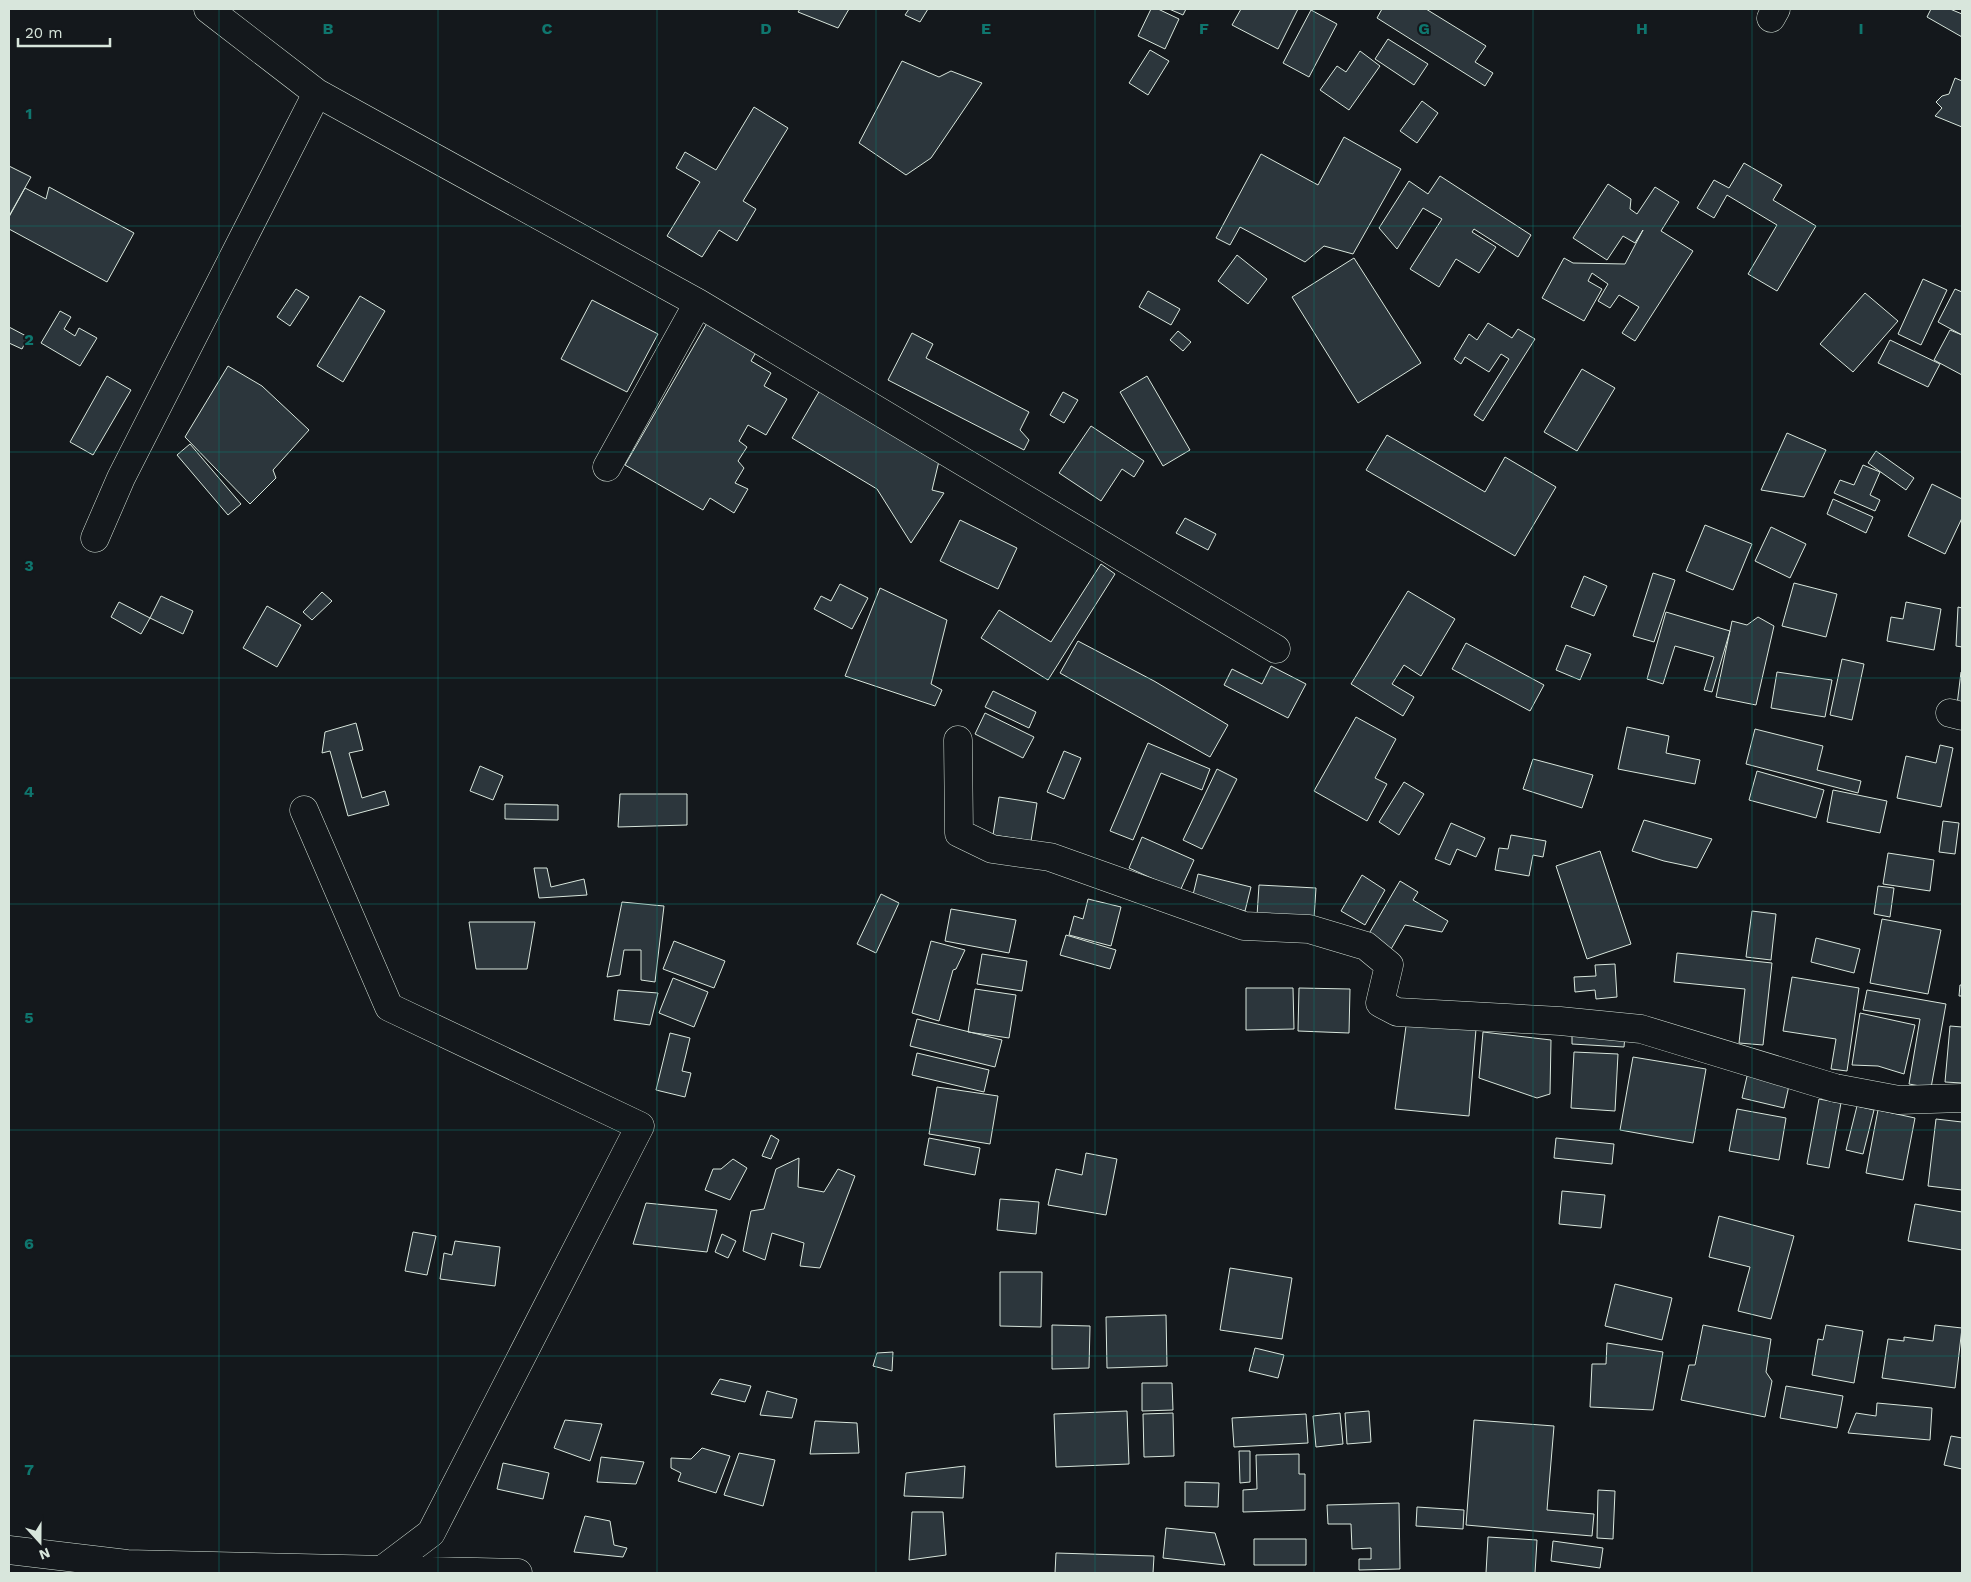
<svg xmlns="http://www.w3.org/2000/svg" width="1971" height="1582" font-family="'Work Sans',sans-serif">
  <rect width="100%" height="100%" fill="#14181c"/>
  <path fill="#2c363c" stroke="#d8e6dc" d="M800,9H849L838,28L798,12Z
    M909,9H928L920,22L905,15Z
    M1151,9H1158L1179,19L1165,49L1138,36Z
    M1169,9H1186L1183,15Z
    M1241,9H1298L1278,49L1232,25Z
    M1382,9H1426L1486,46L1475,62L1493,73L1485,86L1377,18Z
    M1931,9H1950L1962,14V37L1927,17Z
    M1311,10L1337,24L1309,77L1283,63Z
    M1388,39L1428,64L1414,85L1375,59Z
    M1150,50L1169,61L1148,95L1129,83Z
    M1360,51L1380,66L1349,110L1320,90L1337,66L1346,72Z
    M902,61L939,77L951,71L982,83L931,158L906,175L859,143Z
    M1955,78L1962,81V127L1935,116L1942,108L1936,102L1942,96L1949,94Z
    M1422,101L1438,113L1417,143L1400,131Z
    M754,107L788,128L743,201L756,209L737,241L719,230L702,257L667,236L700,182L676,168L685,152L716,170Z
    M1344,137L1401,169L1353,254L1324,246L1305,262L1240,227L1230,245L1216,238L1261,154L1318,185Z
    M1744,163L1782,185L1773,200L1816,226L1777,291L1748,274L1777,225L1727,195L1714,218L1697,208L1714,180L1729,188Z
    M9,166L31,177L9,216Z
    M1440,176L1531,235L1518,257L1474,229L1472,232L1496,247L1479,273L1456,259L1439,287L1410,269L1442,219L1423,208L1397,249L1379,228L1409,181L1428,194Z
    M1608,184L1631,199L1630,209L1637,214L1655,187L1679,202L1661,231L1693,251L1635,341L1622,333L1639,307L1619,295L1610,308L1598,301L1608,284L1592,273L1588,281L1602,289L1584,321L1542,298L1564,258L1573,263L1625,264L1643,230L1635,243L1623,236L1607,260L1573,238Z
    M49,187L134,233L107,282L9,229V217L25,188L46,199Z
    M1237,255L1267,279L1248,304L1218,281Z
    M1354,258L1421,363L1358,403L1292,297Z
    M1923,279L1947,290L1921,345L1898,334Z
    M296,289L309,297L290,326L277,317Z
    M1955,289L1962,292V335L1938,322Z
    M1148,291L1180,309L1171,325L1139,307Z
    M1865,293L1898,321L1853,372L1820,344Z
    M360,296L385,311L343,382L317,366Z
    M592,300L658,334L627,392L561,359Z
    M60,311L71,317L64,329L75,336L79,328L97,338L80,366L41,343Z
    M710,318L759,347L751,361L771,373L764,386L787,399L766,435L748,425L739,441L747,447L738,461L744,468L735,483L748,489L734,513L710,498L703,510L625,465Z
    M1488,323L1512,338L1518,329L1535,339L1483,421L1474,415L1509,359L1501,354L1489,372L1465,357L1461,364L1454,359L1469,334L1477,340Z
    M9,327L28,337L22,349L9,343Z
    M1950,330L1962,335V375L1934,360Z
    M1178,331L1191,342L1183,351L1170,340Z
    M912,333L933,344L926,358L1029,412L1020,430L1029,440L1024,450L888,380Z
    M1890,340L1940,364L1928,387L1878,363Z
    M228,366L262,386L309,430L273,470L276,478L250,504L185,437Z
    M1582,369L1615,388L1577,451L1544,432Z
    M107,376L131,390L93,455L70,442Z
    M1147,376L1190,450L1163,466L1120,392Z
    M820,390L939,461L932,490L944,493L911,543L877,489L792,438Z
    M1063,392L1078,400L1064,423L1050,415Z
    M1091,426L1144,461L1134,477L1122,469L1101,501L1059,473Z
    M1787,433L1826,450L1804,497L1761,490Z
    M1387,435L1485,492L1505,457L1556,487L1515,556L1366,470Z
    M190,444L241,504L228,515L177,455Z
    M1876,451L1914,478L1906,490L1868,463Z
    M1863,465L1880,472L1870,495L1880,500L1875,511L1834,493L1840,480L1854,485Z
    M1932,484L1962,499V518L1945,554L1908,536Z
    M1833,499L1873,517L1866,533L1827,514Z
    M1185,518L1216,534L1208,550L1176,533Z
    M960,520L1017,548L998,589L940,561Z
    M1705,525L1752,544L1733,590L1686,571Z
    M1771,527L1806,544L1790,578L1755,561Z
    M1101,564L1115,574L1048,680L981,638L999,610L1051,642Z
    M1653,573L1675,580L1654,642L1633,636Z
    M1584,576L1607,586L1594,616L1571,607Z
    M1794,583L1837,594L1826,637L1782,626Z
    M840,584L868,598L852,629L814,609L821,596L831,601Z
    M880,588L947,620L931,684L942,690L935,706L845,676Z
    M1408,591L1455,619L1421,676L1404,665L1392,684L1414,697L1403,716L1351,684Z
    M322,592L332,601L312,620L303,612Z
    M161,596L193,611L183,634L150,618Z
    M119,602L150,618L141,634L111,617Z
    M1906,602L1941,609L1934,650L1887,641L1891,617L1903,619Z
    M267,606L301,625L277,667L243,648Z
    M1958,607L1962,608V647L1956,646Z
    M1666,612L1730,631L1712,692L1704,690L1714,657L1675,646L1663,684L1647,679Z
    M1758,617L1774,626L1756,705L1716,697L1732,621L1747,625Z
    M1078,641L1154,681L1228,725L1210,757L1060,673Z
    M1466,643L1544,685L1530,711L1452,669Z
    M1566,645L1591,654L1580,680L1556,670Z
    M1842,659L1864,664L1852,720L1830,715Z
    M1271,666L1306,684L1288,718L1224,685L1232,669L1262,684Z
    M1777,672L1832,680L1825,717L1771,708Z
    M1961,672H1962V705H1957Z
    M993,691L1036,712L1029,728L985,707Z
    M985,713L1034,737L1023,758L975,734Z
    M1356,717L1396,739L1375,778L1387,784L1367,821L1314,791Z
    M356,723L363,750L349,753L362,798L385,791L389,805L348,816L330,751L322,753L325,732Z
    M1627,727L1669,736L1666,753L1700,760L1695,784L1618,769Z
    M1755,729L1823,746L1817,770L1861,781L1858,793L1746,764Z
    M1148,743L1210,769L1202,790L1161,773L1133,840L1110,831Z
    M1940,745L1953,748L1941,807L1897,798L1906,756L1936,763Z
    M1064,751L1081,758L1064,799L1047,792Z
    M1533,759L1593,775L1582,808L1523,789Z
    M480,766L503,776L493,800L470,791Z
    M1217,769L1237,779L1202,849L1183,840Z
    M1757,771L1824,790L1816,818L1749,800Z
    M1404,782L1424,794L1399,835L1379,822Z
    M1833,790L1887,801L1880,833L1827,822Z
    M620,794H687V825L618,827Z
    M999,797L1037,803L1031,841L993,835Z
    M505,804L558,805V820L505,819Z
    M1644,820L1712,839L1697,868L1664,861L1632,851Z
    M1943,821L1959,823L1955,854L1939,852Z
    M1451,823L1485,838L1476,857L1457,849L1450,865L1435,859Z
    M1511,835L1546,841L1543,857L1533,855L1529,876L1495,870L1499,848L1508,849Z
    M1142,837L1194,860L1180,891L1129,868Z
    M1600,851L1631,944L1587,959L1556,866Z
    M1888,853L1934,860L1930,891L1883,884Z
    M534,868H547L551,887L584,879L587,895L539,898Z
    M1198,874L1251,887L1245,911L1192,899Z
    M1362,875L1385,890L1365,925L1341,911Z
    M1400,881L1418,892L1413,900L1448,921L1442,932L1405,925L1390,951L1367,937Z
    M1259,885L1316,888L1314,918L1257,916Z
    M1878,886L1894,888L1890,917L1874,914Z
    M881,894L899,903L876,953L857,944Z
    M1088,899L1121,907L1111,946L1069,935L1074,916L1083,919Z
    M622,902L664,906L655,982L641,980V950H624L620,975L607,977Z
    M951,909L1016,920L1009,953L945,941Z
    M1752,911L1776,914L1771,960L1746,957Z
    M1882,919L1941,930L1928,994L1870,983Z
    M469,922H535L527,969H476Z
    M1066,935L1116,950L1110,969L1060,955Z
    M1816,938L1860,949L1854,973L1811,962Z
    M674,941L725,961L714,988L663,969Z
    M931,941L965,950L956,969L953,970L939,1021L912,1013Z
    M1677,953L1772,963L1763,1045L1739,1043L1745,989L1674,982Z
    M982,954L1027,961L1022,991L977,984Z
    M1615,964L1617,997L1596,999L1595,990L1575,992L1574,977L1596,976L1595,965Z
    M1792,977L1859,988L1847,1071L1831,1069L1836,1039L1783,1031Z
    M673,978L708,992L694,1027L659,1013Z
    M1960,985H1962V996H1959Z
    M1246,988H1293L1294,1029L1246,1030Z
    M1299,988L1350,989L1349,1033L1298,1031Z
    M975,989L1016,995L1009,1038L968,1032Z
    M618,990L658,993L650,1025L614,1020Z
    M1867,990L1946,1004L1931,1088L1909,1084L1920,1019L1863,1010Z
    M1860,1013L1915,1025L1904,1074L1878,1066L1852,1065Z
    M917,1019L1002,1040L995,1067L910,1046Z
    M1406,1026L1476,1029L1469,1116L1395,1109Z
    M1950,1026L1962,1027V1083L1945,1082Z
    M1483,1032L1551,1040L1550,1094L1537,1098L1479,1078Z
    M1572,1032L1625,1035L1624,1047L1572,1044Z
    M670,1033L690,1038L682,1071L691,1073L685,1097L656,1090Z
    M1574,1052L1618,1054L1615,1111L1571,1108Z
    M917,1053L989,1070L984,1092L912,1075Z
    M1633,1057L1706,1069L1693,1143L1620,1130Z
    M1748,1072L1790,1081L1784,1108L1742,1098Z
    M937,1087L998,1096L990,1144L929,1134Z
    M1819,1099L1841,1103L1829,1168L1807,1164Z
    M1857,1106L1874,1110L1863,1154L1846,1150Z
    M1737,1109L1786,1118L1779,1160L1729,1151Z
    M1878,1110L1915,1118L1903,1180L1866,1173Z
    M1936,1119L1962,1122V1190L1928,1186Z
    M771,1135L779,1140L771,1159L762,1156Z
    M929,1138L980,1148L975,1175L924,1165Z
    M1556,1138L1614,1144L1612,1164L1554,1158Z
    M1086,1153L1117,1159L1106,1215L1048,1205L1056,1169L1082,1175Z
    M799,1158L798,1187L824,1192L838,1169L855,1176L820,1268L800,1266L804,1243L772,1233L765,1260L743,1251L751,1211L764,1209L776,1169Z
    M733,1159L747,1168L730,1200L705,1190L713,1169H721Z
    M1562,1191L1605,1195L1601,1228L1559,1224Z
    M1000,1199L1039,1202L1036,1234L997,1230Z
    M646,1203L717,1210L707,1252L633,1244Z
    M1915,1204L1962,1212V1250L1908,1241Z
    M1719,1216L1794,1236L1771,1319L1738,1311L1750,1267L1709,1257Z
    M413,1232L436,1236L427,1275L405,1271Z
    M722,1234L736,1241L728,1258L715,1252Z
    M455,1241L500,1247L495,1286L440,1279L444,1253L452,1255Z
    M1230,1268L1292,1278L1282,1339L1220,1330Z
    M1000,1272H1042L1041,1327L1000,1326Z
    M1615,1284L1672,1298L1662,1340L1605,1326Z
    M1166,1315L1167,1366L1107,1368L1106,1317Z
    M1052,1325L1090,1326L1089,1368L1052,1369Z
    M1703,1325L1771,1339L1766,1372L1772,1381L1765,1417L1681,1400L1689,1365H1695Z
    M1826,1325L1863,1331L1854,1383L1812,1375L1818,1339L1823,1340Z
    M1935,1325L1962,1328L1955,1388L1882,1378L1888,1339L1904,1341V1337L1933,1341Z
    M1607,1343L1663,1352L1653,1410L1590,1407L1592,1364H1606Z
    M1255,1348L1284,1355L1278,1378L1249,1371Z
    M893,1352L892,1371L873,1366L877,1353Z
    M720,1379L751,1386L745,1402L711,1394Z
    M1142,1383H1172L1173,1410L1142,1411Z
    M1786,1386L1843,1396L1837,1428L1780,1418Z
    M767,1391L797,1399L792,1418L760,1415Z
    M1877,1403L1932,1408L1930,1440L1848,1433L1856,1413L1876,1416Z
    M1127,1411L1129,1464L1056,1467L1054,1414Z
    M1369,1411L1371,1442L1347,1444L1345,1413Z
    M1173,1413L1174,1456L1144,1457L1143,1414Z
    M1340,1413L1343,1444L1316,1447L1313,1416Z
    M1306,1414L1308,1443L1234,1447L1232,1418Z
    M565,1420L602,1424L590,1461L554,1448Z
    M1474,1420L1554,1426L1547,1510L1594,1514L1592,1536L1466,1525Z
    M815,1421L857,1423L859,1453L810,1454Z
    M1951,1436L1962,1438V1469L1944,1465Z
    M702,1448L730,1456L716,1493L678,1481L681,1473L671,1468V1458L691,1459Z
    M1239,1451H1250V1482L1240,1483Z
    M739,1453L775,1460L763,1506L724,1495Z
    M1299,1454V1474H1305V1510L1243,1512V1490L1257,1489L1256,1455Z
    M601,1457L644,1462L636,1484L597,1482Z
    M503,1463L549,1473L543,1499L497,1489Z
    M965,1466L963,1498L904,1496L906,1473Z
    M1185,1482L1219,1483L1218,1507L1185,1506Z
    M1598,1490L1615,1491L1613,1539L1597,1538Z
    M1399,1503L1400,1569L1359,1570V1559H1371V1548L1352,1549L1351,1524H1328L1327,1505Z
    M1417,1507L1464,1510L1463,1529L1416,1526Z
    M912,1512H943L946,1555L909,1560Z
    M585,1516L610,1521L614,1545L627,1548L623,1557L574,1552Z
    M1166,1528L1215,1533L1225,1565L1163,1558Z
    M1488,1537L1537,1540L1535,1573H1486Z
    M1254,1539H1306V1565H1254Z
    M1553,1541L1603,1548L1600,1568L1551,1561Z
    M1056,1553L1154,1556L1153,1573H1055Z"/>
  <g fill="none" stroke-linecap="round" stroke-linejoin="round">
    <defs>
      <path id="minor" d="M208,9L317,93L698,303L1276,649
        M1771,18L1776,9
        M607,467L698,303
        M95,538L121,478L317,93
        M1950,713L1962,716
        M958,740L959,833L992,849L1050,857L1244,926L1309,929L1366,946L1389,965L1380,1003L1397,1012L1560,1021L1641,1029L1835,1088L1899,1100L1962,1098
        M304,810L389,1007L640,1126L431,1533L382,1570V1573
        M9,1550L127,1564L518,1573"/>
    </defs>
    <use href="#minor" stroke="#d8e6dc" stroke-width="29"/>
    <use href="#minor" stroke="#14181c" stroke-width="28"/>
  </g>
  <path fill="none" stroke="#0f766e" stroke-width="1" stroke-opacity="0.55" d="M219,9V1573M438,9V1573M657,9V1573M876,9V1573M1095,9V1573M1314,9V1573M1533,9V1573M1752,9V1573M9,226H1962M9,452H1962M9,678H1962M9,904H1962M9,1130H1962M9,1356H1962"/>
  <g font-size="16" text-anchor="middle" font-weight="bold" fill="#0f766e" stroke="#14181c" stroke-width="4" stroke-linejoin="round" paint-order="stroke">
    <text x="328" y="34">B</text>
    <text x="547" y="34">C</text>
    <text x="766" y="34">D</text>
    <text x="986" y="34">E</text>
    <text x="1204" y="34">F</text>
    <text x="1424" y="34">G</text>
    <text x="1642" y="34">H</text>
    <text x="1861" y="34">I</text>
    <text x="29" y="119">1</text>
    <text x="29" y="345">2</text>
    <text x="29" y="571">3</text>
    <text x="29" y="797">4</text>
    <text x="29" y="1023">5</text>
    <text x="29" y="1249">6</text>
    <text x="29" y="1475">7</text>
  </g>
  <rect width="1971" height="1582" fill="none" stroke="#d8e6dc" stroke-width="20"/>
  <g transform="translate(40 1542) rotate(159)" stroke="#14181c" stroke-width="4" paint-order="stroke">
  <path d="M0-4L9 19L0 12L-9 19Z" fill="#d8e6dc"/>
  <text y="-8" font-size="14" font-weight="bold" text-anchor="middle" fill="#d8e6dc">N</text>
  </g>
  <path d="M18 38v8h92v-8" fill="none" stroke="#d8e6dc" stroke-width="2.5"/>
  <text x="25" y="38" font-size="15" fill="#d8e6dc" stroke="#14181c" stroke-width="4" paint-order="stroke">20 m</text>
</svg>
